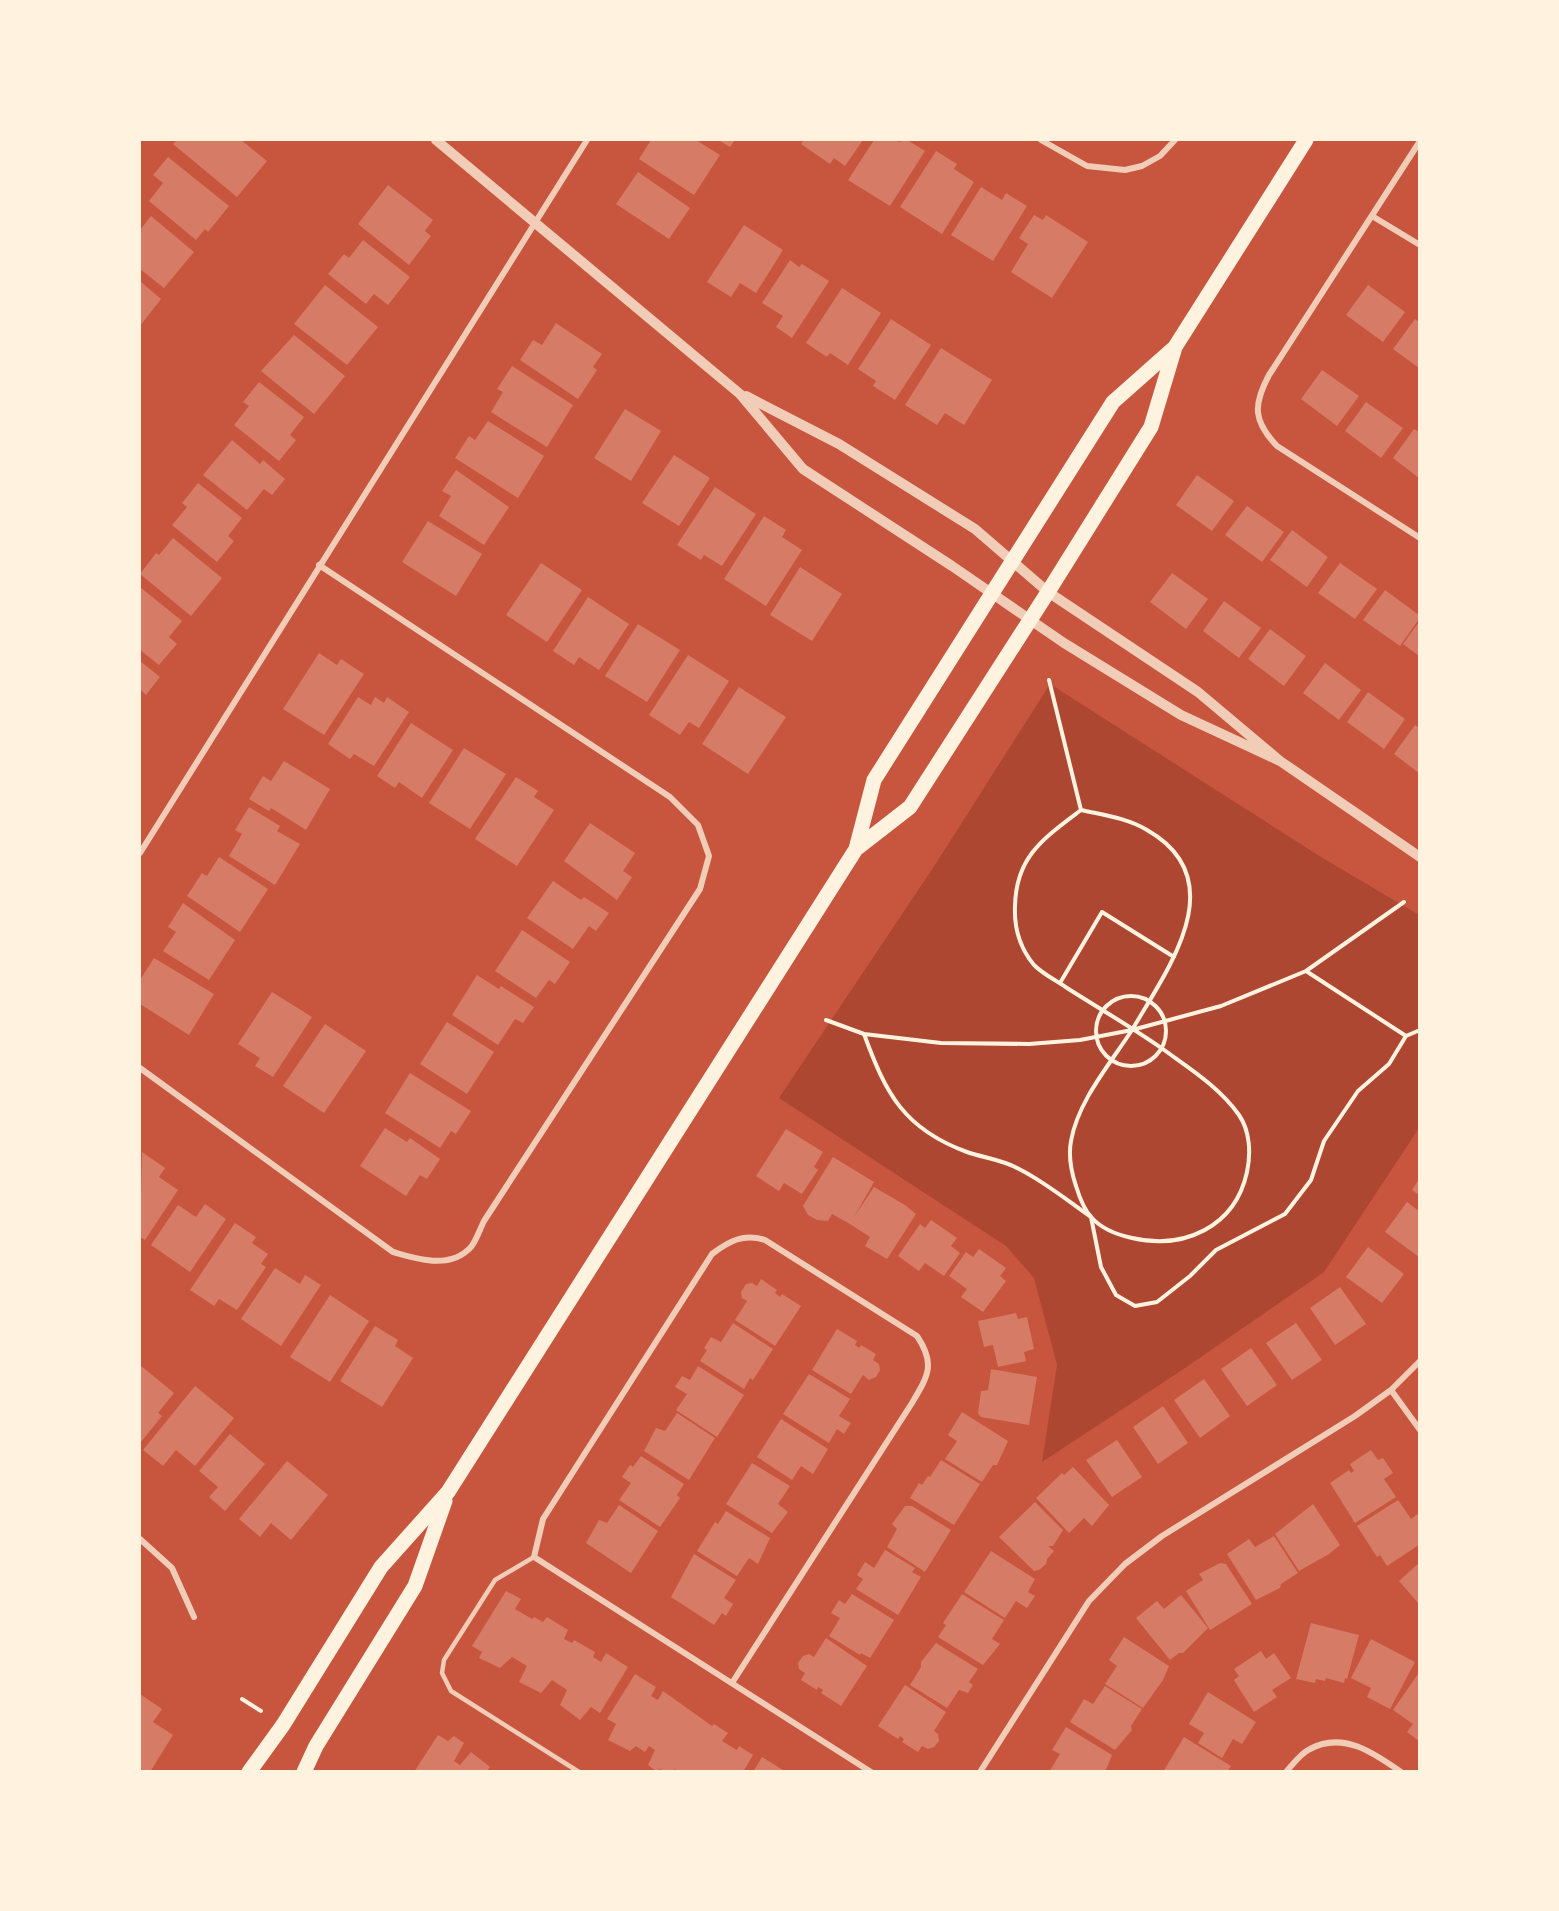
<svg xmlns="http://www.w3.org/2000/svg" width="1559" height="1911" font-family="Poppins,sans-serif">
  <rect width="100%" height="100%" fill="#c8553d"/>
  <path fill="#ae4732" d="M1050,684L1321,857L1419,915V1128L1324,1272L1185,1368L1042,1462L1057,1365L1034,1278L1006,1246L779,1098L935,865Z"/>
  <path fill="#d67c66" d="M177,140H241L267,161L237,197L173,144Z
    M651,140H696L720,155L694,195L639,159Z
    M718,140H735L730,147Z
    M804,140H863L845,166L834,158L830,164L801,144Z
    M874,140H895L899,142L907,140L925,151L890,206L848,180Z
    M936,151L957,164L954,169L974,182L942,234L900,207Z
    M168,157L229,206L208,232L205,229L196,240L149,201L163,183L153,175Z
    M638,172L690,208L669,239L616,204Z
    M388,185L433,220L425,231L431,236L409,265L358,224Z
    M981,187L1002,200L1006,193L1027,206L993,261L951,235Z
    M1034,215L1043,220L1046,215L1088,242L1052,298L1011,272L1028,244L1019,238Z
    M151,216L194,252L164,288L140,269V230Z
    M744,225L783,250L756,293L740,283L731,297L707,282Z
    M363,240L410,277L388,305L374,294L366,304L328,274L344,254L349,258Z
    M790,260L799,267L802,264L829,281L792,338L776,327L783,316L762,303Z
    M140,281L161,299L140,326Z
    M325,285L378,327L347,365L294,324Z
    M1368,285L1405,312L1383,342L1346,315Z
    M842,288L881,313L848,365L830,353L827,357L806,343Z
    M891,319L931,345L895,400L873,386L876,381L858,369Z
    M1415,319L1419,322V368L1393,349Z
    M556,323L602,354L593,367L597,370L578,399L520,360L533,340L542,345Z
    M294,335L345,376L314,414L261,371Z
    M941,348L992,380L964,425L945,413L937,425L905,405Z
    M512,366L573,405L547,447L491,412L503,392L497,389Z
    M1322,370L1359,396L1337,426L1301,399Z
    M259,382L304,417L290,435L296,440L279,461L234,425L249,406L243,402Z
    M1366,402L1403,428L1381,458L1345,431Z
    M625,409L661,431L631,481L594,458Z
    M488,421L544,456L518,498L455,458L469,436L475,440Z
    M1414,429L1419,432V478L1393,458Z
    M232,440L260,464L263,460L285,479L272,495L264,489L247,510L203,475Z
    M674,455L710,478L679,526L642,503Z
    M456,470L509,507L484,545L439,516L451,496L442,491Z
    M1197,475L1234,501L1212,531L1176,505Z
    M198,483L242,518L228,536L234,541L217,562L172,525L187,507L182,503Z
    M715,487L756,514L722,566L704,555L701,560L677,545Z
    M1247,506L1284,532L1262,562L1225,535Z
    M764,516L786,530L782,537L802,550L766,606L724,579Z
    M428,521L482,554L456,596L402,562Z
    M1292,530L1328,557L1307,587L1270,560Z
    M173,538L222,578L191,616L140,574L156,553L159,555Z
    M541,563L582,590L547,642L506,615Z
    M1340,563L1377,589L1355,619L1318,593Z
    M800,567L842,594L812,641L770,615Z
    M1172,573L1208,599L1186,629L1150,602Z
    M140,587L182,621L169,637L177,644L159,665L140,650Z
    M1385,590L1419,615V619L1400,646L1363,620Z
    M588,597L629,624L599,670L579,657L574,665L553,651Z
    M1224,601L1261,628L1239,658L1203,631Z
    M1419,622V656L1403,644Z
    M638,624L680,650L647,702L605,676Z
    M1270,629L1306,656L1284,686L1248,659Z
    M319,653L337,665L341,659L364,674L324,735L283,709Z
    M688,655L729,681L699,728L689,722L680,735L649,715Z
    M140,661L160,677L146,695L140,689Z
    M1325,663L1361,690L1339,720L1303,693Z
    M739,687L786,717L748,774L702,744Z
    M1368,692L1405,719L1384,749L1347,722Z
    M358,697L371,705L375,697L384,703L387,697L409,712L374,766L354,754L350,759L328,744Z
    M411,723L453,750L422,798L399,782L395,788L377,776Z
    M1415,725L1419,728V773L1394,754Z
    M464,748L506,774L470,829L429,803Z
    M284,761L330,789L306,830L271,808L269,811L249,799L263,776L271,781Z
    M516,777L538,791L534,797L554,810L517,866L475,839Z
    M249,807L280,826L277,831L300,844L275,885L229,856L242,834L235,830Z
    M590,823L635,853L623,871L632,877L617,900L564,861Z
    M219,857L268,889L240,932L187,896L202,873L207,876Z
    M553,881L581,900L584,897L609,913L596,931L589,926L573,949L527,918Z
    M183,903L235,940L209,980L163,951L176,932L168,927Z
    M522,930L570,962L555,984L549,980L536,998L495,971Z
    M154,958L214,994L189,1035L140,1004V980Z
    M477,975L499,989L501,986L534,1007L523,1023L515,1019L498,1045L452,1015Z
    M272,992L312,1017L273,1077L255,1066L260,1058L238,1044Z
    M447,1022L494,1052L467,1094L420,1064Z
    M325,1024L366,1051L324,1113L283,1086Z
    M410,1073L471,1111L456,1134L451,1131L440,1148L385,1113Z
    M385,1128L407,1142L410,1138L440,1159L427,1179L420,1175L406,1196L360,1166Z
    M786,1129L823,1152L814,1167L818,1170L802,1194L784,1183L779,1191L756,1176Z
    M142,1152L165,1168L159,1177L178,1190L145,1240L140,1237Z
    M833,1157L874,1182L854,1217L874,1187L905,1205L916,1214L887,1259L865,1246L870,1237L850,1224L832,1214L828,1221L817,1220L808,1215L803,1206Z
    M1419,1179V1195L1412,1190Z
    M1407,1202L1419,1211V1257L1385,1232Z
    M205,1204L226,1219L190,1272L151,1245L178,1205L196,1217Z
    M931,1220L957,1238L951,1246L960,1253L944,1276L925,1263L919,1271L898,1256L920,1224L925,1228Z
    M235,1223L256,1237L252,1243L268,1254L261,1264L266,1267L237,1310L219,1299L214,1306L190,1290Z
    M1368,1247L1404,1274L1382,1303L1346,1277Z
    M979,1249L1006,1268L1000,1276L1006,1281L983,1312L961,1297L967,1289L949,1276L966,1252L973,1257Z
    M275,1268L300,1284L305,1275L321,1285L281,1346L241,1319Z
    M761,1279L777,1290L775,1293L780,1297L782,1294L801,1306L775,1346L735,1320L747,1301L742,1298L741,1292L746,1284L752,1283L757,1286Z
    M1340,1287L1366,1324L1335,1345L1310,1308Z
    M330,1295L369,1321L330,1382L290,1357Z
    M1016,1313L1018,1319L1027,1317L1034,1349L1024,1352L1026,1361L998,1367L993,1345L984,1347L978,1321Z
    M733,1323L773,1349L753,1380L750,1378L744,1389L700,1361L707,1350L704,1348L711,1337L721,1342Z
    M1296,1323L1322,1360L1292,1380L1266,1343Z
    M375,1326L398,1340L395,1346L413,1358L382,1407L340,1381Z
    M837,1329L857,1341L855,1345L859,1348L861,1345L876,1354L873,1360L879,1364L880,1370L876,1377L869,1380L863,1375L851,1394L812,1370Z
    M1251,1348L1277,1385L1247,1406L1221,1369Z
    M140,1365L174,1393L158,1413L162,1416L140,1443Z
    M698,1366L744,1395L717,1437L676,1410L687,1394L675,1387L682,1376L690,1380Z
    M991,1369L1037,1377L1029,1425L981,1417L978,1413L981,1391L988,1390Z
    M809,1374L850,1399L839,1416L851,1423L844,1434L837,1429L829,1443L783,1414Z
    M1204,1379L1230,1416L1200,1438L1174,1400Z
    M195,1386L234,1418L195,1466L176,1450L163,1466L143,1450Z
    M1163,1406L1188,1443L1158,1464L1133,1427Z
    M962,1412L1008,1441L997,1465H993L982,1482L945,1459L957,1441L948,1435Z
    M677,1413L715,1438L689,1480L644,1451L656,1428L665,1431Z
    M781,1419L828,1449L813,1474L801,1466L792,1480L757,1457Z
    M230,1434L265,1464L225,1511L209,1497L218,1487L199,1471Z
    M1117,1440L1142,1477L1112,1497L1086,1460Z
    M1371,1450L1378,1460L1383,1458L1393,1473L1384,1479L1396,1497L1355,1523L1330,1483L1349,1470L1351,1473L1354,1471L1350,1464Z
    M641,1456L684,1484L677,1495L680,1498L660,1527L619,1500L631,1483L622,1477L630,1465L633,1467Z
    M941,1460L980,1484L954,1525L910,1498L919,1483L922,1485L928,1476L930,1477Z
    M287,1461L328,1495L291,1540L271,1523L260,1537L239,1519Z
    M752,1463L790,1486L778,1504L788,1512L772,1533L726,1504Z
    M1073,1467L1109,1505L1092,1526L1084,1518L1069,1533L1036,1498L1062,1473L1064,1475Z
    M1398,1500L1411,1519L1419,1513V1545L1387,1566L1380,1555L1377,1557L1357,1526Z
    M1035,1502L1063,1530L1053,1546H1048L1054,1551L1047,1559L1046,1564L1039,1570L1034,1571L999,1537Z
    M1313,1504L1340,1545L1329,1554L1299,1571L1275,1534Z
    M619,1505L658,1531L631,1573L586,1543L599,1520L607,1523Z
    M905,1506H912L951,1530L925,1572L887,1547L897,1529L892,1524Z
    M726,1511L770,1538L758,1564L749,1558L737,1576L697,1551L715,1522L718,1524Z
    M1274,1536L1298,1573L1281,1584L1280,1588L1256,1600L1227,1554L1249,1539L1255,1547Z
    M885,1550L915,1568L912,1572L921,1577L898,1615L856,1589L863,1579L857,1575L865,1562L874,1568Z
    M991,1551L1035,1579L1028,1592L1035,1596L1027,1608L1016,1601L1005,1618L964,1592Z
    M694,1554L736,1580L724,1598L733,1604L726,1616L722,1613L714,1625L671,1597Z
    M1220,1563L1226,1564L1252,1604L1210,1630L1186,1591L1203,1580L1199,1574Z
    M1419,1563V1604L1399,1581Z
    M506,1591L521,1599L515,1609L532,1619L534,1617L543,1622L547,1617L568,1630L564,1639L572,1643L574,1640L595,1652L593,1657L601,1662L606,1653L628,1667L600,1713L591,1707L580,1720L560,1705L567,1690L552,1680L541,1693L519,1682L527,1666L512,1657L500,1668L479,1658L482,1652L472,1646Z
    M852,1594L894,1620L870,1658L861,1653L860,1655L829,1636L840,1618L831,1613L839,1600L845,1604Z
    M962,1594L1004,1620L992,1639L1000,1644L983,1665L938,1637L946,1625L943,1623Z
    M1181,1595L1208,1628L1183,1653H1179L1170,1660L1136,1618L1157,1601L1164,1609Z
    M1311,1623L1359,1635L1347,1679L1345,1678L1344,1683L1326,1678L1325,1681L1316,1679L1315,1683L1296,1679Z
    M1124,1637L1169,1666L1163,1680L1143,1708L1105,1684L1117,1666L1109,1660Z
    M826,1638L867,1666L841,1706L821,1693L823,1690L818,1687L817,1690L801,1680L805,1673L799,1669L798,1663L803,1656L809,1654L814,1657Z
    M1371,1639L1415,1662L1390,1709L1367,1697L1371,1688L1351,1678Z
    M936,1643L978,1669L969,1682L973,1685L968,1693L959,1690L947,1708L910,1685L921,1667V1662Z
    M1261,1651L1266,1659L1274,1653L1291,1678L1272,1690L1277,1697L1254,1712L1234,1680L1239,1676L1234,1669Z
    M635,1674L656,1687L651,1696L658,1700L663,1691L712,1726L714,1724L728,1733L722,1741L737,1750L739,1746L753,1755L743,1772H679L674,1769L673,1772L659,1769L657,1772L648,1765L655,1750L649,1746L645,1752L636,1746L630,1751L608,1740L616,1724L607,1719Z
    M1418,1674L1419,1675V1741L1407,1732L1413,1724L1393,1710Z
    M905,1685L946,1712L934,1731L938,1734L939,1741L934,1747L928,1749L922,1746L918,1752L902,1742L904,1739L900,1736L898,1739L878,1726Z
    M1105,1686L1142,1709L1131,1726L1132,1730L1115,1750L1070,1722L1084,1699L1093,1704Z
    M1208,1692L1256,1722L1242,1744L1233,1739L1222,1758L1198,1743L1204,1733L1189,1724Z
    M140,1694L162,1709L153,1722L173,1735L150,1772H140Z
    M1066,1727L1112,1755L1105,1772H1049L1060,1754L1052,1750Z
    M438,1735L448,1741L454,1736L464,1743L454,1761L460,1765L471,1752L490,1767L486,1772H414Z
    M1184,1737L1231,1766L1227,1772H1163Z
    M762,1757L786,1772H753Z"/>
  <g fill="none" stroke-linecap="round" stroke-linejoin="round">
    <path stroke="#fff3e0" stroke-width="4" d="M1049,680L1081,810
      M1306,971L1406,1036
      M1060,983L1102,912L1174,957
      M1096 1031a35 35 0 1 1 70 0a35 35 0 1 1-70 0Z
      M826,1020L864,1034L941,1043L1029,1044L1080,1040L1132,1030L1221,1006L1306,971L1404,902
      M1132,1030C1110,1064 1078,1101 1071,1141C1068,1157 1071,1171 1076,1186C1079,1196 1084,1210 1092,1218C1103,1230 1118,1235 1132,1238C1184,1250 1235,1227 1247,1172C1251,1153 1250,1131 1239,1115C1221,1089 1192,1070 1167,1052C1135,1029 1100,1009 1067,988C1056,980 1044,975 1034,965C1019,947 1014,928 1015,906C1016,856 1044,838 1081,810C1103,815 1127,818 1147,830C1235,880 1167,970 1132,1030
      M864,1034C886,1094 904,1129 967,1152C984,1158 1004,1160 1019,1169C1045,1182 1068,1201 1091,1217L1101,1267L1116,1295L1135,1306L1157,1302L1190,1276L1216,1250L1285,1214L1311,1180L1324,1141L1358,1091L1389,1064L1406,1036L1420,1030
      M242,1699L261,1711"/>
    <path stroke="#f1ccb7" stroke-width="4.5" d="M534,1557L495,1580L444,1660L442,1673L451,1691L579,1772"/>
    <path stroke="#f1ccb7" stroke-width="6" d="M1041,140L1087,166L1125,170L1142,166L1160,156L1175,140
      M1420,141L1269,375C1253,405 1253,421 1277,446L1420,538
      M1372,216L1420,245
      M140,853L587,140
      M140,1068L393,1252C418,1259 450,1270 471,1247C476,1241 480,1229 484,1221L700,889L709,856L698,825L670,797L319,565
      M1391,1390L1420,1430
      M140,1539L172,1568L194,1617
      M732,1683L912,1403C928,1376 936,1364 917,1336L765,1240C744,1233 729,1241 712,1254L543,1519L534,1557L871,1772
      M980,1772L1089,1601L1125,1564L1162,1536L1355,1416L1391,1390L1420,1361
      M1286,1772C1293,1764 1301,1753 1310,1749C1343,1731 1374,1753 1401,1772"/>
    <path stroke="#f1ccb7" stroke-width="10" d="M436,140L740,394L803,469L952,566L1064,643L1181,715L1280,761
      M746,396L839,444L975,529L1048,592L1198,692L1280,761L1420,857"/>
    <path stroke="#fff3e0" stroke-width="15" d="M856,849L910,807L1048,592L1151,427L1175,347L1306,140
      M249,1772L283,1725L381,1567L448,1492L856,849L874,780L1113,402L1175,347
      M304,1772L316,1746L415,1586L445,1501"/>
  </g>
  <rect width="1559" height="1911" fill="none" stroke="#fff3e0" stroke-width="282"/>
</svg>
